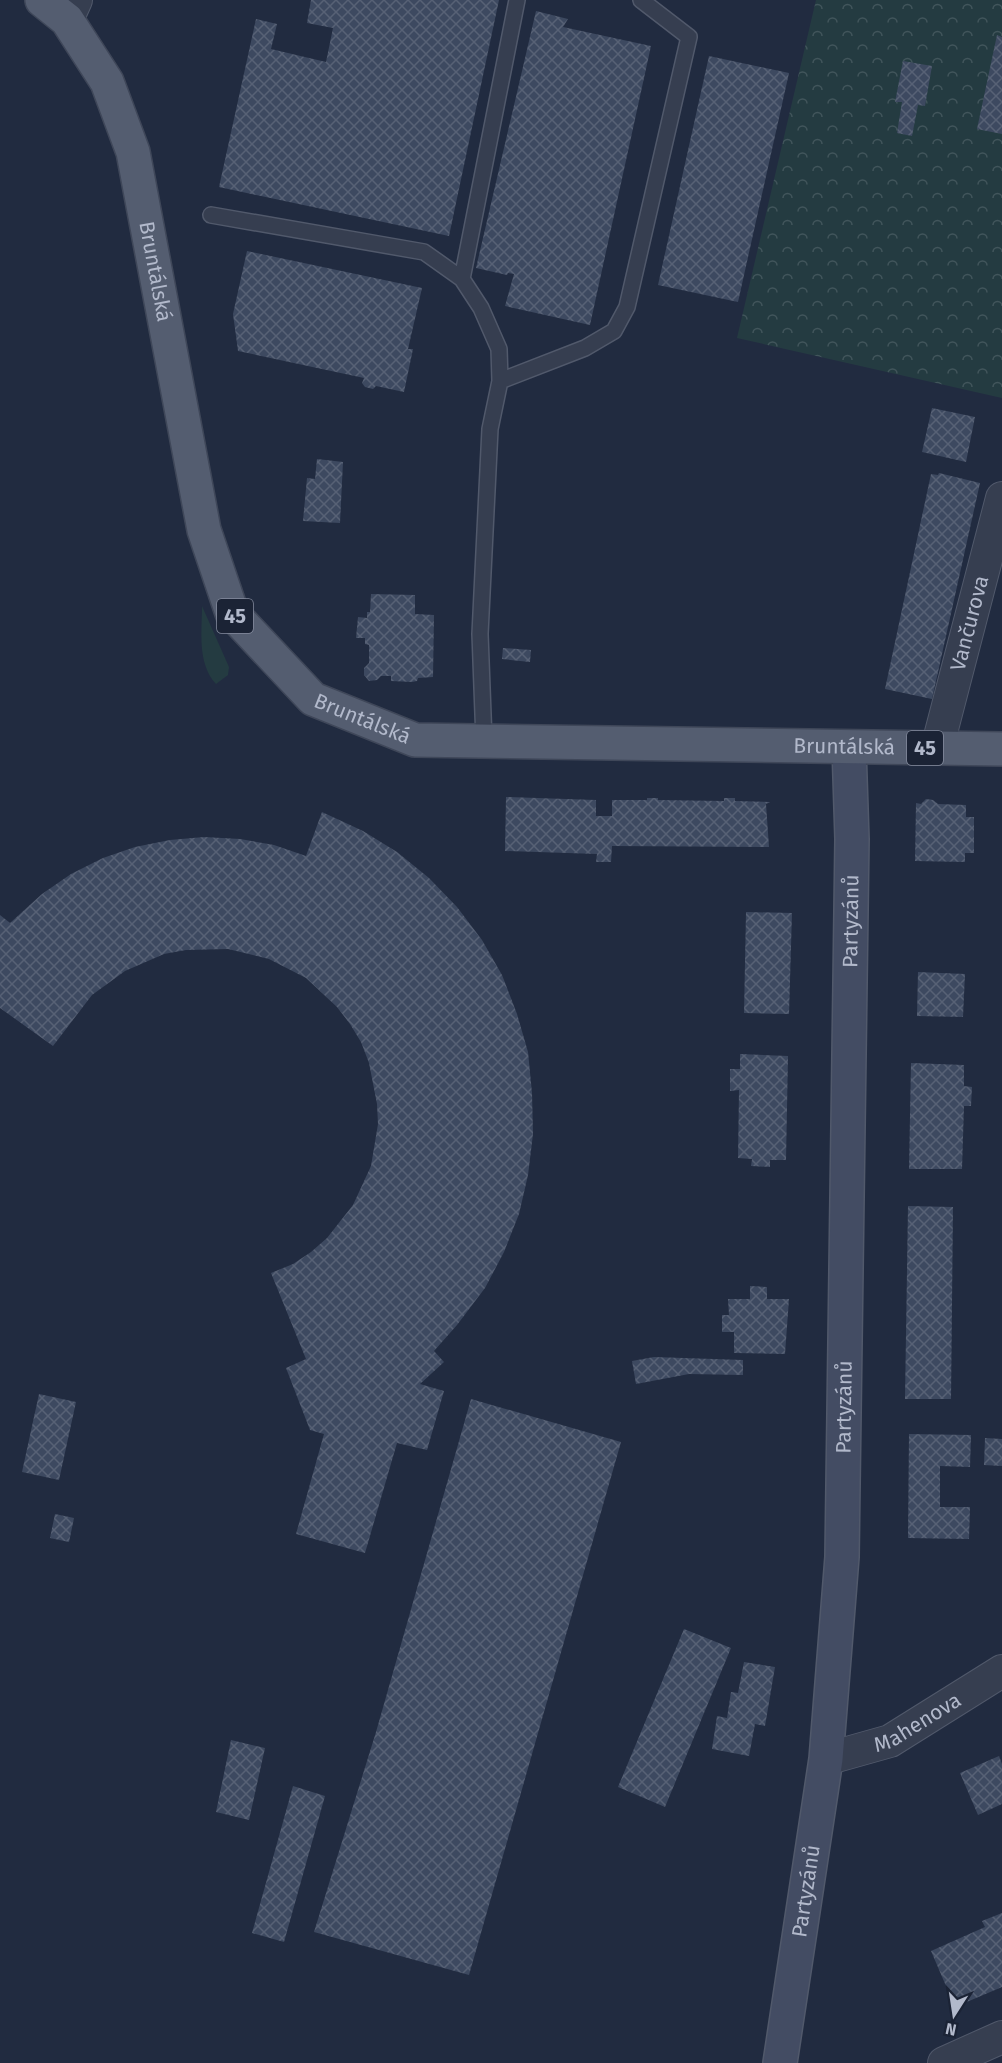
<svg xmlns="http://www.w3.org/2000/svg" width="1002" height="2063" font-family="'Fira Sans',sans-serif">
  <defs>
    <pattern id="park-crowns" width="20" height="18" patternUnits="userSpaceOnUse" patternTransform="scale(1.5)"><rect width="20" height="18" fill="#243b41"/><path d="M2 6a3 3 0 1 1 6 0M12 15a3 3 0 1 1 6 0" fill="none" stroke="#41555b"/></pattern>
    <pattern id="building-cross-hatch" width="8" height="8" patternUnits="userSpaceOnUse" patternTransform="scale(1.5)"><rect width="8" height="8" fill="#3d4960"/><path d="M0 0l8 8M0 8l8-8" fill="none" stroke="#576175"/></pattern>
  </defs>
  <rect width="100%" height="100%" fill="#212b40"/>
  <path fill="#243b41" d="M202,606L229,667L228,675L216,684C197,663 202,632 202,606Z"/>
  <path fill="url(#park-crowns)" d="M816,0H1002V398L737,338Z"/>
  <path fill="url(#building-cross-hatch)" d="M311,0H499L449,236L219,187L256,19L277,24L271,49L326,62L333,28L307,23Z
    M536,11L568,19L563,27L651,46L590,325L505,306L514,274L508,273L507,275L476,268Z
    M997,35L1002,37V134L977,129Z
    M709,56L789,73L738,302L658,285Z
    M903,61L932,66L925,106L918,105L912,136L897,133L902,102H895Z
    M247,251L422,288L408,349H413L404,392L376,386L373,389L365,387L362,383L364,378L238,351L233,314Z
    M932,408L975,417L966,462L922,452Z
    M317,459L343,462L340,523L303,521L307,478L315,479Z
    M939,473L980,483L932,699L885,689L931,474L938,475Z
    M371,594L415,595V614L434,615L433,677L418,678L417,681L412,682L391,681V676H381L377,680L369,681L364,675V668L369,663V645L365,644V638H356L358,617L367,618V612H370Z
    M503,648L531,650L530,662L502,659Z
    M506,797L596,800V816H612V800H647V798H658V800L724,801V798H735V801L770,802L766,804L769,847L612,846L611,862H596L597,854L505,851Z
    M926,799L933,800L938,804L966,805V817H974V853H965V862L915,861L916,803L921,804Z
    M322,812L363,831L397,852L429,878L457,907L482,940L502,975L517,1014L528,1052L532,1093L533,1134L528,1175L519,1214L504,1252L485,1288L457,1325L434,1351L444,1362L420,1384L444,1391L427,1450L397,1443L365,1553L296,1534L324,1434L310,1430L286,1368L306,1359L271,1273L293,1264L311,1252L327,1238L353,1205L371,1166L378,1124L377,1104L369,1063L361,1042L350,1024L337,1007L306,978L269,959L228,949L186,950L164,954L125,971L92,995L53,1046L0,1008V915L10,923L42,894L71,874L103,858L135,847L170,840L204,837L240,839L274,845L306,856Z
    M746,912L792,913L789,1014L744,1013Z
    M918,972L965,974L963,1017L917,1016Z
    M740,1054L788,1056L786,1160H770V1167L751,1166L752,1159L738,1158L739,1090L730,1091V1069H740Z
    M911,1063L964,1065V1086L972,1087L971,1106H964L962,1169H909Z
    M908,1206L953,1207L951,1399H905Z
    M750,1286L767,1287V1299H789L785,1354L734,1353V1332H722V1315H729L728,1299H750Z
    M654,1357L743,1360V1375L689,1374L636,1384L632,1361Z
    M39,1394L76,1402L59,1480L22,1472Z
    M471,1399L621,1442L469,1975L314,1932L376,1732Z
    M909,1434L971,1435L970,1467L940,1466V1507H970L969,1539L908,1538Z
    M985,1438L1002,1439V1466L984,1465Z
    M55,1514L74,1518L69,1542L50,1538Z
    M684,1629L731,1648L665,1807L618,1787Z
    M744,1662L775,1667L765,1726L755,1724L749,1756L712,1749L717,1716L727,1718L731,1692L738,1693Z
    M231,1740L265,1748L249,1820L216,1812Z
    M999,1756L1002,1764V1804L978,1815L960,1773Z
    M293,1786L325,1796L284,1942L252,1933Z
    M1002,1913V1987L955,2007L931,1951L985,1927L982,1921Z"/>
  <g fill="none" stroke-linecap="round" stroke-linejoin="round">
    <defs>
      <path id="lane" d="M211,215L424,252L462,279L481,308L499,349L500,381L490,429L480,634L484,741
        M462,279L517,0
        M500,381L585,348L614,331L627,307L689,37L641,0"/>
      <g id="street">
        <path d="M67,20L76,0"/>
        <path id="s1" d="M937,748L1002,498"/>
        <path id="s2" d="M826,1759L890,1741L1002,1671"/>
        <path d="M944,2063L1002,2037"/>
      </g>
      <g id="secondary">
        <path id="s3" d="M780,2063L826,1759L842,1557L852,839L849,747"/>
      </g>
      <g id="primary">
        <path id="s4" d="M42,0L67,20L107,82L133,152L204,530L232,613L313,699L415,740L1002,749"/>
      </g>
    </defs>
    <use href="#lane" stroke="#51596b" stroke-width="18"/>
    <use href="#street" stroke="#51596b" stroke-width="34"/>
    <use href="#secondary" stroke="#51596b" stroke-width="36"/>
    <use href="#primary" stroke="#3f4759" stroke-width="36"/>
    <use href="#lane" stroke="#363e50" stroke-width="15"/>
    <use href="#street" stroke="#363e50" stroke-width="32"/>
    <use href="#secondary" stroke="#434c63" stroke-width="33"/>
    <use href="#primary" stroke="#545d70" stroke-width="33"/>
  </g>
  <g text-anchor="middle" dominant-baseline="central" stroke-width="4.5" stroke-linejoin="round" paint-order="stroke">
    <g fill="#1b2335" stroke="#858c9e" stroke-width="1.5">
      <rect x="217" y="599" width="36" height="34" rx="4.5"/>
      <rect x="907" y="731" width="36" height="34" rx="4.5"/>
    </g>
    <g font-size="20" font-weight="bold" fill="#b2b9cb">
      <text x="235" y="616">45</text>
      <text x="925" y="748">45</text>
    </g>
    <g font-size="21" fill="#b2b9cb" stroke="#1b2335">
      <text stroke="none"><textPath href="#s4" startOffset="302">Bruntálská</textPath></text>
      <text stroke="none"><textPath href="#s1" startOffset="129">Vančurova</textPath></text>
      <text stroke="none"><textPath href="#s4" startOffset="824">Bruntálská</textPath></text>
      <text stroke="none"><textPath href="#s4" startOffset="1310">Bruntálská</textPath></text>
      <text stroke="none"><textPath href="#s3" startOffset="1146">Partyzánů</textPath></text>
      <text stroke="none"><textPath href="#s3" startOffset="660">Partyzánů</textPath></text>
      <text stroke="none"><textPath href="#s2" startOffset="99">Mahenova</textPath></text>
      <text stroke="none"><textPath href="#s3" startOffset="174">Partyzánů</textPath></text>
    </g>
  </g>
  <g transform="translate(954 2015) rotate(192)" stroke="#1b2335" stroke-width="4.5" paint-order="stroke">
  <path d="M0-4.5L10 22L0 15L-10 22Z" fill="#b2b9cb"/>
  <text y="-9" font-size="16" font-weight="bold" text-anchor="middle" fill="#b2b9cb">N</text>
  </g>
</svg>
